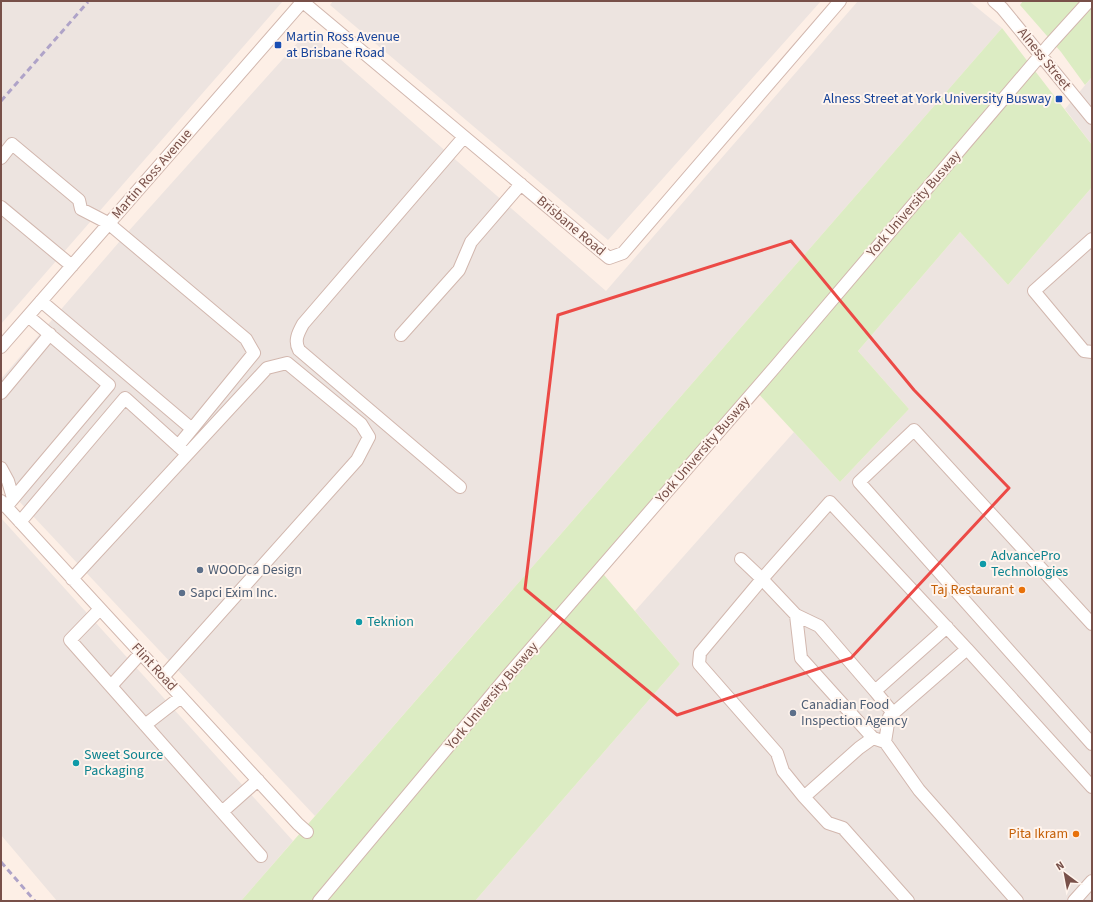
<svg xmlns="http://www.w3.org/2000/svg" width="1093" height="902" font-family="'Source Sans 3',sans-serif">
  <rect width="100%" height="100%" fill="#fdefe6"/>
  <path fill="#ede4e0" d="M1,1H283L1,324Z
    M333,1H821L608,240L330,5Z
    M858,1H969L1002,28L315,816L1,482V379L126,234L308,31L606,291Z
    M1092,77V145L1065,109Z
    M1092,187V901H475L680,664L635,611L794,432L840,482L909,409L858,351L960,232L1008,285Z
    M1,518L293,841L241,901H57L1,835Z"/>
  <path fill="#dcecc3" d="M1023,1H1092V77L1085,85L1061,52L1020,5Z
    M1002,28L1092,145V187L1008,285L960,232L858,351L909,409L840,482L756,391L599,569L680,664L475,901H241Z"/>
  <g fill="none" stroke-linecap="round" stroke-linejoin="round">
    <defs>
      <path id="minor" d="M994,1L1002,8L1092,118
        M303,2L609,258L623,253L840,1
        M1,158L12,144L79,200L81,209L108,223L246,339L254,353L192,429
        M1,207L72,266
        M1092,239L1034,291L1084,351L1092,352
        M41,301L192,429L178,446
        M401,335L459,270L471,242L521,184
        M1,347L303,1
        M1,393L50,334
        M1,468L8,481L13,498
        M460,487L299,350C294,341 298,333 303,324L464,137
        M1,501L298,824L307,832
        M6,507L109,385L28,316
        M20,522L125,398L187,454
        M741,559L762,579L700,653L699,664L777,753L783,771L804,797
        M72,579L267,368L287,363L361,424L369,437L357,460L163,677
        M100,609L70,640L261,856
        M796,615L801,658L873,738
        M1092,624L914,430L859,482L1092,744
        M947,627L875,691L819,626L796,615L762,579L830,502L967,649
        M111,686L141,653
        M875,691L893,713
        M145,725L181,697
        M885,742L889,717L967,649L1092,787
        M222,812L258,780
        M319,901L509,674L775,367L1050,44L1089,1
        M908,901L843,828L828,823L804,797L859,748L873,738L885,742L919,790L1017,901
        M1074,901L1092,881"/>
    </defs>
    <use href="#minor" stroke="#d2b7ae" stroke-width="14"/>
    <use href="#minor" stroke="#fff" stroke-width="12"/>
    <path stroke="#afa3c8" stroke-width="3" stroke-dasharray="6 4" stroke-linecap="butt" d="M1,101L88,2
      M1,862L35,901"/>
  </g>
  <path fill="none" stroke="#ec4a46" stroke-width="3" stroke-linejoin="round" d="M791,241L914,390L1009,488L851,658L677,715L525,589L558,315Z"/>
  <g fill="#1a4fb4" stroke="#fff4ed" stroke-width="1.5">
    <rect x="274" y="41" width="8" height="8" rx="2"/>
    <rect x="1055" y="95" width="8" height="8" rx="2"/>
  </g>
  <g fill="#0f9aa8" stroke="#fff4ed" stroke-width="1.5">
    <circle cx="983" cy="564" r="4"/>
    <circle cx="359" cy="622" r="4"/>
    <circle cx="76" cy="763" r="4"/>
  </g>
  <g fill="#5c6f8a" stroke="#fff4ed" stroke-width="1.5">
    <circle cx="200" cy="570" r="4"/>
    <circle cx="182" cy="593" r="4"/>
    <circle cx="793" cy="713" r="4"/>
  </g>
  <g fill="#e8710a" stroke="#fff4ed" stroke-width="1.5">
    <circle cx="1022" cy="590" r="4"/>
    <circle cx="1076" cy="834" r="4"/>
  </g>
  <g text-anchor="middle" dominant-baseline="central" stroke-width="4" stroke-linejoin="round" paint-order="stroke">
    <g font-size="14" fill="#164399" stroke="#fff4ed" text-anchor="start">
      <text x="286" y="37">Martin Ross Avenue<tspan x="286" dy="16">at Brisbane Road</tspan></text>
      <text x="1051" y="99" text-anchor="end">Alness Street at York University Busway</text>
    </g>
    <g font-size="14" fill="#785049" stroke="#fff4ed">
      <text transform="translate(1044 59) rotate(51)">Alness Street</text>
      <text transform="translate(152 174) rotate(-49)">Martin Ross Avenue</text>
      <text transform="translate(914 204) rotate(-49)">York University Busway</text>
      <text transform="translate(571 226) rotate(40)">Brisbane Road</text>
      <text transform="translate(703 450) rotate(-49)">York University Busway</text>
      <text transform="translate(154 667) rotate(47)">Flint Road</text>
      <text transform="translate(492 696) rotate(-50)">York University Busway</text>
    </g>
    <g font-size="14" fill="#0d838f" stroke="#fff4ed" text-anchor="start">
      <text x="991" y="556">AdvancePro<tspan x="991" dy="16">Technologies</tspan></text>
      <text x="367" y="622">Teknion</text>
      <text x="84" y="755">Sweet Source<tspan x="84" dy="16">Packaging</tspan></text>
    </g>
    <g font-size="14" fill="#4e5e75" stroke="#fff4ed" text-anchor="start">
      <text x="208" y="570">WOODca Design</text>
      <text x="190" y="593">Sapci Exim Inc.</text>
      <text x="801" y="705">Canadian Food<tspan x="801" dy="16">Inspection Agency</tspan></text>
    </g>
    <g font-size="14" fill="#c56008" stroke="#fff4ed" text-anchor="end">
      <text x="1014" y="590">Taj Restaurant</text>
      <text x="1068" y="834">Pita Ikram</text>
    </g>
  </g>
  <rect width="1093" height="902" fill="none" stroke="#785049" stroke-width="4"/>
  <g transform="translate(1065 874) rotate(328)" stroke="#fff4ed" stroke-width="3" paint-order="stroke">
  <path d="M0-3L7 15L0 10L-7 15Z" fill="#785049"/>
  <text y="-6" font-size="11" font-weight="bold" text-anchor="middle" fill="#785049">N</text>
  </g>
</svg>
